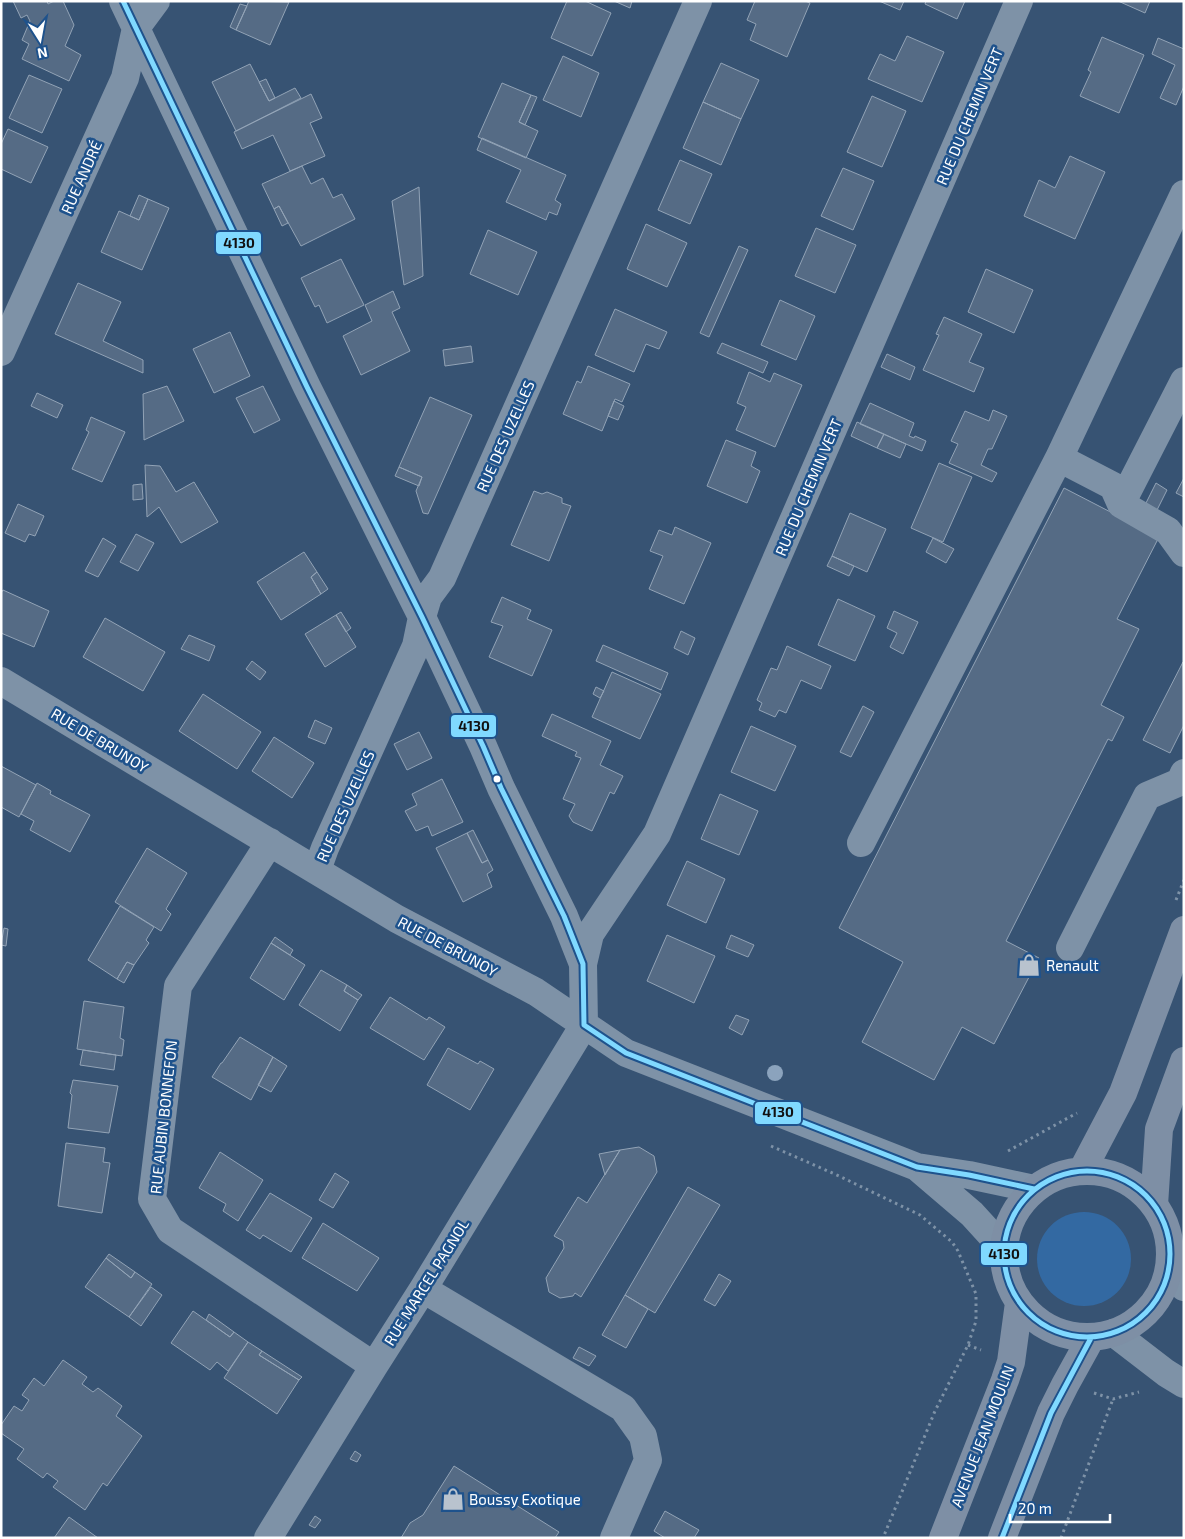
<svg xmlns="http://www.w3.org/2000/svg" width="1185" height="1539" font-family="'Exo 2',sans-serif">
  <rect width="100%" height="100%" fill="#375373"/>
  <path fill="#3369a2" d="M1037 1259a47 47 0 1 1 94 0a47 47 0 1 1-94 0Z"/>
  <path fill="#556b85" stroke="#92a3b6" d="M13,1H47L48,4L54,1H63L74,25L65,46L81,55L69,81L22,59L29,44L22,40L30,21L27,15L21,18Z
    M249,1L289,2L270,45L236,30Z
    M567,1H585L611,13L592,56L551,38Z
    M614,1H632L630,8Z
    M755,1H805L810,3L787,57L750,40L756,24L747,20Z
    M879,1H904L900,10Z
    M926,1H965L957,19L925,4Z
    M1118,1H1150L1145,13Z
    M240,4L247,6L236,30L230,27Z
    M907,36L944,52L922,102L868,79L880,54L895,61Z
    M1102,37L1144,55L1119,113L1080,96L1091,72L1088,70Z
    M1158,38L1184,49V86L1176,105L1160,98L1175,65L1152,54Z
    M563,56L599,73L581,117L543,100Z
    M721,63L759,80L741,119L703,102Z
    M250,64L269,101L295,88L301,98L236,131L212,82Z
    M29,75L62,89L42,133L9,118Z
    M266,79L275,98L269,101L259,82Z
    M502,83L531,95L519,122L538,131L526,158L478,137Z
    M311,94L322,118L310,123L325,156L290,171L273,135L242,149L234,132Z
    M531,95L537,97L525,125L519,122Z
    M872,96L906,111L882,167L847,152Z
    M703,102L741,119L721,165L683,148Z
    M8,129L48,147L31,183L1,169V144Z
    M482,138L566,175L555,200L561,204L557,215L549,212L546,220L506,202L521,170L477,150Z
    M1070,156L1105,172L1075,239L1024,216L1039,180L1055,188Z
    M680,160L712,174L690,224L658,210Z
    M302,166L311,184L323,178L333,198L342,194L355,219L301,246L279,206L274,209L262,184Z
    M843,168L874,181L853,230L821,216Z
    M419,187L423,276L404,285L392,201Z
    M139,195L148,199L139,220L130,216Z
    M148,199L169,208L142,270L101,252L119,211L139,220Z
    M279,206L288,223L282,226L274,209Z
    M646,224L687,243L667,287L627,269Z
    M816,228L856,245L835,293L795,276Z
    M488,230L537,252L518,295L470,274Z
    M739,246L748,250L709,337L700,333Z
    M341,259L364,305L327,323L319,305L315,307L301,278Z
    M986,269L1033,290L1014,333L968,312Z
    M78,283L121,302L103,341L143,360V373L55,334Z
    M393,291L400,308L392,312L410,351L361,375L343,336L372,321L365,305Z
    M780,300L815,316L796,360L761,345Z
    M615,309L667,332L659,349L646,344L634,372L595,355Z
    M944,317L982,334L969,362L984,368L974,392L923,370L939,335L936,334Z
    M230,332L250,376L214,393L193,349Z
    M722,343L768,362L763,373L717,353Z
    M471,346L473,362L445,366L443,350Z
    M887,354L915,367L910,380L881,367Z
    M588,366L630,384L622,402L615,399L602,431L563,414L577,381L581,383Z
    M749,372L770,382L774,373L802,385L775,447L736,430L746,407L737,403Z
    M167,386L184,421L144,440L143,394Z
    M263,386L280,420L254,433L236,398Z
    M37,393L63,405L57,418L31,406Z
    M430,397L472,415L428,514L423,513L416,491L422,477L399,467Z
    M614,401L624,406L618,420L608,416Z
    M870,403L914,423L909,436L914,438L915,436L926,441L922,451L860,424Z
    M993,410L1007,416L992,449H988L981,465L997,473L992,482L949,463L958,444L951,441L965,411L989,421Z
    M91,417L125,432L102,482L72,469L89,432L86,430Z
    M857,422L884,434L877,448L851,436Z
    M884,434L906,444L900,458L877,448Z
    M726,440L756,452L751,466L760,471L747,503L707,486Z
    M939,463L972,477L943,542L911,528Z
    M145,465L160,466L176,492L194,482L218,522L181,543L159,507L147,517Z
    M399,467L422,477L419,486L395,476Z
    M1184,478V497L1176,493Z
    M1156,483L1167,490L1154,516L1142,511Z
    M142,484L143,499L133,500V485Z
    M1064,488L1159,537L1117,619L1139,629L1101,705L1124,717L1112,741L1108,739L1006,941L1039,958L994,1044L962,1027L934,1080L862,1042L903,962L839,928Z
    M534,491L542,494L547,492L562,498V503L571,506L549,561L511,545Z
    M18,504L44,516L35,536L29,534L25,542L5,533Z
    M850,513L886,529L867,572L832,556Z
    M675,527L711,543L684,604L649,589L663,556L650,551L659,530L672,535Z
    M136,534L154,543L138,571L120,562Z
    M103,538L116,546L98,577L85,571Z
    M933,538L954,549L946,563L926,552Z
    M304,552L317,572L311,577L321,594L281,620L257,582Z
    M832,556L854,566L849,576L827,566Z
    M317,572L328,589L321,594L311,577Z
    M3,590L49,611L34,647L1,633V593Z
    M502,597L531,610L527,619L552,630L532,676L489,657L503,626L491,622Z
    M838,599L875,616L855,661L818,645Z
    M894,611L918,622L903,654L890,647L897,633L887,628Z
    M341,612L351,628L346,632L336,615Z
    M336,615L356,647L325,667L305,634Z
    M105,618L165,652L143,691L83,657Z
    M681,631L695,638L688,655L674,648Z
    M189,635L215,646L209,661L181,649Z
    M603,645L668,673L661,690L596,661Z
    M787,646L831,666L821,689L801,680L786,713L779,710L775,717L759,710L762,703L757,700L771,668L777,670Z
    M252,661L266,672L260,680L246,669Z
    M1183,662L1184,725L1170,753L1143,740Z
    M612,672L661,694L640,739L592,717Z
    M596,687L604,691L600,698L593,694Z
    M203,694L261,732L237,769L179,731Z
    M863,706L874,712L851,757L840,752Z
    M552,714L611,741L600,765L623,776L614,794L610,792L592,831L573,822L569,816L575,804L563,799L581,758L575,756L577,752L542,736Z
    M315,720L332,728L325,744L308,737Z
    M751,726L796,746L775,791L731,772Z
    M419,732L432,758L407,770L394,744Z
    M274,737L314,763L292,798L252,771Z
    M1,766L36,785L19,817L1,807Z
    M442,779L463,822L432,836L428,826L416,831L405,811L417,805L412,794Z
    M37,783L51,791L50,794L90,815L70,852L30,830L34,821L21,814Z
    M720,794L758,811L739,855L701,839Z
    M473,830L488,860L482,863L467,833Z
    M467,833L482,863L488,860L493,870L487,874L492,887L463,902L436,848Z
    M147,848L187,873L166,909L171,914L161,931L115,902Z
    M687,861L725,879L706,923L667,905Z
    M120,906L154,927L146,940L149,943L134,965L127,962L117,979L88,960Z
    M4,928L8,929L6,946L1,945Z
    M667,935L715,956L694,1003L647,981Z
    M731,935L754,945L748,957L726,948Z
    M275,937L293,950L290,955L271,943Z
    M271,943L305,965L284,1000L250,978Z
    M127,962L134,965L124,983L117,979Z
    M321,970L347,985L344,991L358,1000L340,1031L299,1005Z
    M347,985L362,995L358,1000L344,991Z
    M390,997L427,1020L429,1017L445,1027L424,1060L370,1028Z
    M84,1001L124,1007L120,1038L124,1040L122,1056L77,1049Z
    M736,1015L749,1020L742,1035L729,1028Z
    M240,1037L273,1057L251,1100L212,1077L221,1063H222Z
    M448,1048L478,1064L480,1061L494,1069L470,1110L427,1085Z
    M83,1050L116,1055L114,1070L80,1065Z
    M273,1057L287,1066L271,1092L258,1085Z
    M73,1080L118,1086L109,1133L68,1128L72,1095L70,1093Z
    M66,1143L105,1148L103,1162L110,1163L102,1213L58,1206Z
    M639,1147L654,1156L657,1172L581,1297L575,1293L573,1296L560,1298L549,1292L546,1278L564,1248L563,1241L554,1236L578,1197L587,1203L620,1150Z
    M620,1150L605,1175L599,1154Z
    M220,1152L263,1180L238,1221L223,1211L226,1204L199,1188Z
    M335,1173L349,1182L333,1208L319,1200Z
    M688,1187L720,1205L655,1313L625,1295Z
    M270,1193L312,1218L291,1252L263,1235L260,1239L246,1230Z
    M323,1223L379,1258L357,1291L302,1258Z
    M109,1254L135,1272L131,1278L106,1258Z
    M106,1258L131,1278L135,1272L152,1284L129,1317L85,1287Z
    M719,1274L731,1281L715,1306L704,1300Z
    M151,1287L162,1295L141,1326L129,1317Z
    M625,1295L648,1309L626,1348L602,1335Z
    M193,1311L230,1337L234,1332L248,1342L228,1371L217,1362L210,1370L171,1343Z
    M209,1314L234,1332L230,1337L206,1320Z
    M248,1342L262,1351L259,1355L299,1380L277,1414L224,1378Z
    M579,1347L596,1356L589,1366L573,1358Z
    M262,1351L302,1377L299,1380L259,1355Z
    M63,1360L87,1377L82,1384L93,1392L98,1388L122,1406L116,1416L142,1436L107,1486L103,1483L85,1510L53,1487L58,1481L47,1473L43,1478L17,1459L24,1449L1,1433V1425L14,1406L22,1411L29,1400L22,1395L34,1378L44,1386Z
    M355,1451L361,1455L357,1462L350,1459Z
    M454,1466L559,1532L555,1538H401L410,1523L423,1515Z
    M665,1511L699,1530L694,1538H665L654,1531Z
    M315,1516L321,1520L315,1528L309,1525Z
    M69,1517L98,1538H54Z"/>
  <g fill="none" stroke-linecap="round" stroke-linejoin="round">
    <path stroke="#7e92a7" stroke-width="3" stroke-dasharray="2.5 4" stroke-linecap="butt" d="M1176,900L1184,880
      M771,1146L839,1176L920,1215L952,1242L958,1251L976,1294V1321L968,1345L935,1411L883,1538
      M1008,1151L1077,1113
      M968,1345L981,1350
      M1094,1393L1113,1399L1139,1392
      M1061,1538L1113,1399"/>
    <path stroke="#7e92a7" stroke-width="28" d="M123,1L307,387L422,617L483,746L501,788L564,916L583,964L584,1025
      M1,352L125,78L136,28L156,1
      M1059,458L1184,194
      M1121,504L1184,381
      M1,681L397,919L536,992L626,1053L917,1167L969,1175L1034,1189
      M270,842L178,986L152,1199L170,1230L374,1366
      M861,843L1059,458L1113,486L1121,504L1168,531L1184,553
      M317,870L325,848L416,646L422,617L428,597L442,578L698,1
      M1070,948L1147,796L1180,782L1184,773
      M583,964L590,934L657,834L1019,1
      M917,1167L972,1214L1003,1248
      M1170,1261L1184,1287
      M423,1289L623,1408L643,1436L648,1460L614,1538
      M1114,1333L1166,1373L1184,1384
      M268,1538L374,1366L423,1289L584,1025"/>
    <path stroke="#7e8fa5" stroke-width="28" d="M1004 1254a83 83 0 1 1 166 0a83 83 0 1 1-166 0Z
      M1082,1171L1123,1093L1184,930
      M1154,1205L1159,1129L1184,1061
      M943,1538L1005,1380L1011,1362L1019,1303
      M1002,1538L1051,1413L1065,1385L1091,1338"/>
    <defs>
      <path id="bus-1" d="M123,1L307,387L422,617L483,746L501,788L564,916L583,964L584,1025L626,1053L917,1167L969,1175L1034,1189
        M1004 1254a83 83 0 1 1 166 0a83 83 0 1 1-166 0Z
        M1002,1538L1051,1413L1091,1338"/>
    </defs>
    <use href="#bus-1" stroke="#1e528c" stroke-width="9"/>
    <use href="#bus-1" stroke="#80d9ff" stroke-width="5"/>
  </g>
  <circle fill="#8ba3bd" cx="775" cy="1073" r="8"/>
  <defs>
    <symbol id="shop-bare" viewBox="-9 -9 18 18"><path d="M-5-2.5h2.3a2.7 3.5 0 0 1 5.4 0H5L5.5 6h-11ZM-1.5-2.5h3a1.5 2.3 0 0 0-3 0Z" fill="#b9c3ce" stroke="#1e528c" stroke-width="2.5" paint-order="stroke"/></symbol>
  </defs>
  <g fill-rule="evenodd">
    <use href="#shop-bare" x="1013" y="949" width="32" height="32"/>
    <use href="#shop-bare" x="437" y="1483" width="32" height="32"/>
  </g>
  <circle fill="#fff" stroke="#1e528c" stroke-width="2" cx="497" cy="779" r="4.5"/>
  <g text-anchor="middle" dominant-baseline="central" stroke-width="5" stroke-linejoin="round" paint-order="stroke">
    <g font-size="15" fill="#fff" stroke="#1e528c">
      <text transform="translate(969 116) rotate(-67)">RUE DU CHEMIN VERT</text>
      <text transform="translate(81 177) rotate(-66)">RUE ANDRÉ</text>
      <text transform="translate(505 436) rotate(-66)">RUE DES UZELLES</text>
      <text transform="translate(808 487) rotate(-67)">RUE DU CHEMIN VERT</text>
      <text transform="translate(100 740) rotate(31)">RUE DE BRUNOY</text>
      <text transform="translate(345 806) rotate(-66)">RUE DES UZELLES</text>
      <text transform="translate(448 946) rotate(28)">RUE DE BRUNOY</text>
      <text transform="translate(163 1117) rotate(-84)">RUE AUBIN BONNEFON</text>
      <text transform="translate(426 1282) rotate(-58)">RUE MARCEL PAGNOL</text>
      <text transform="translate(982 1436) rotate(-69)">AVENUE JEAN MOULIN</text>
    </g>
    <g font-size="15" fill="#fff" stroke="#1e528c" text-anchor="start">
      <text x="1046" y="965">Renault</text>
      <text x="469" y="1499">Boussy Exotique</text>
    </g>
  </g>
  <g stroke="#1e528c" stroke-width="2">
    <rect x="215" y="231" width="47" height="24" rx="5" fill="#80d9ff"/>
    <rect x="450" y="714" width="47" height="24" rx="5" fill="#80d9ff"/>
    <rect x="754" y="1101" width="48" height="24" rx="5" fill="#80d9ff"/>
    <rect x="980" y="1242" width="48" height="24" rx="5" fill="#80d9ff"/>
  </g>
  <g font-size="14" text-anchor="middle" font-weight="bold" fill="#111">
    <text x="239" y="248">4130</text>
    <text x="474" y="731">4130</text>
    <text x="778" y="1117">4130</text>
    <text x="1004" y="1259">4130</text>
  </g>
  <rect width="1185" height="1539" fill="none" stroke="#ffffff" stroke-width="5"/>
  <g transform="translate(40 40) rotate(169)" stroke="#1e528c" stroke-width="4" paint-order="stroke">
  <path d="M0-4L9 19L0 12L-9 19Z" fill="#ffffff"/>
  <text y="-8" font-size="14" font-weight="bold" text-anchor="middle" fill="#ffffff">N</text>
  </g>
  <path d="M1010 1514v8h100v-8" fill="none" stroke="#ffffff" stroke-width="2.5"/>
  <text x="1018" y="1514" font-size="15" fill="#ffffff" stroke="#1e528c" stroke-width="4" paint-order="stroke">20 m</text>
</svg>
